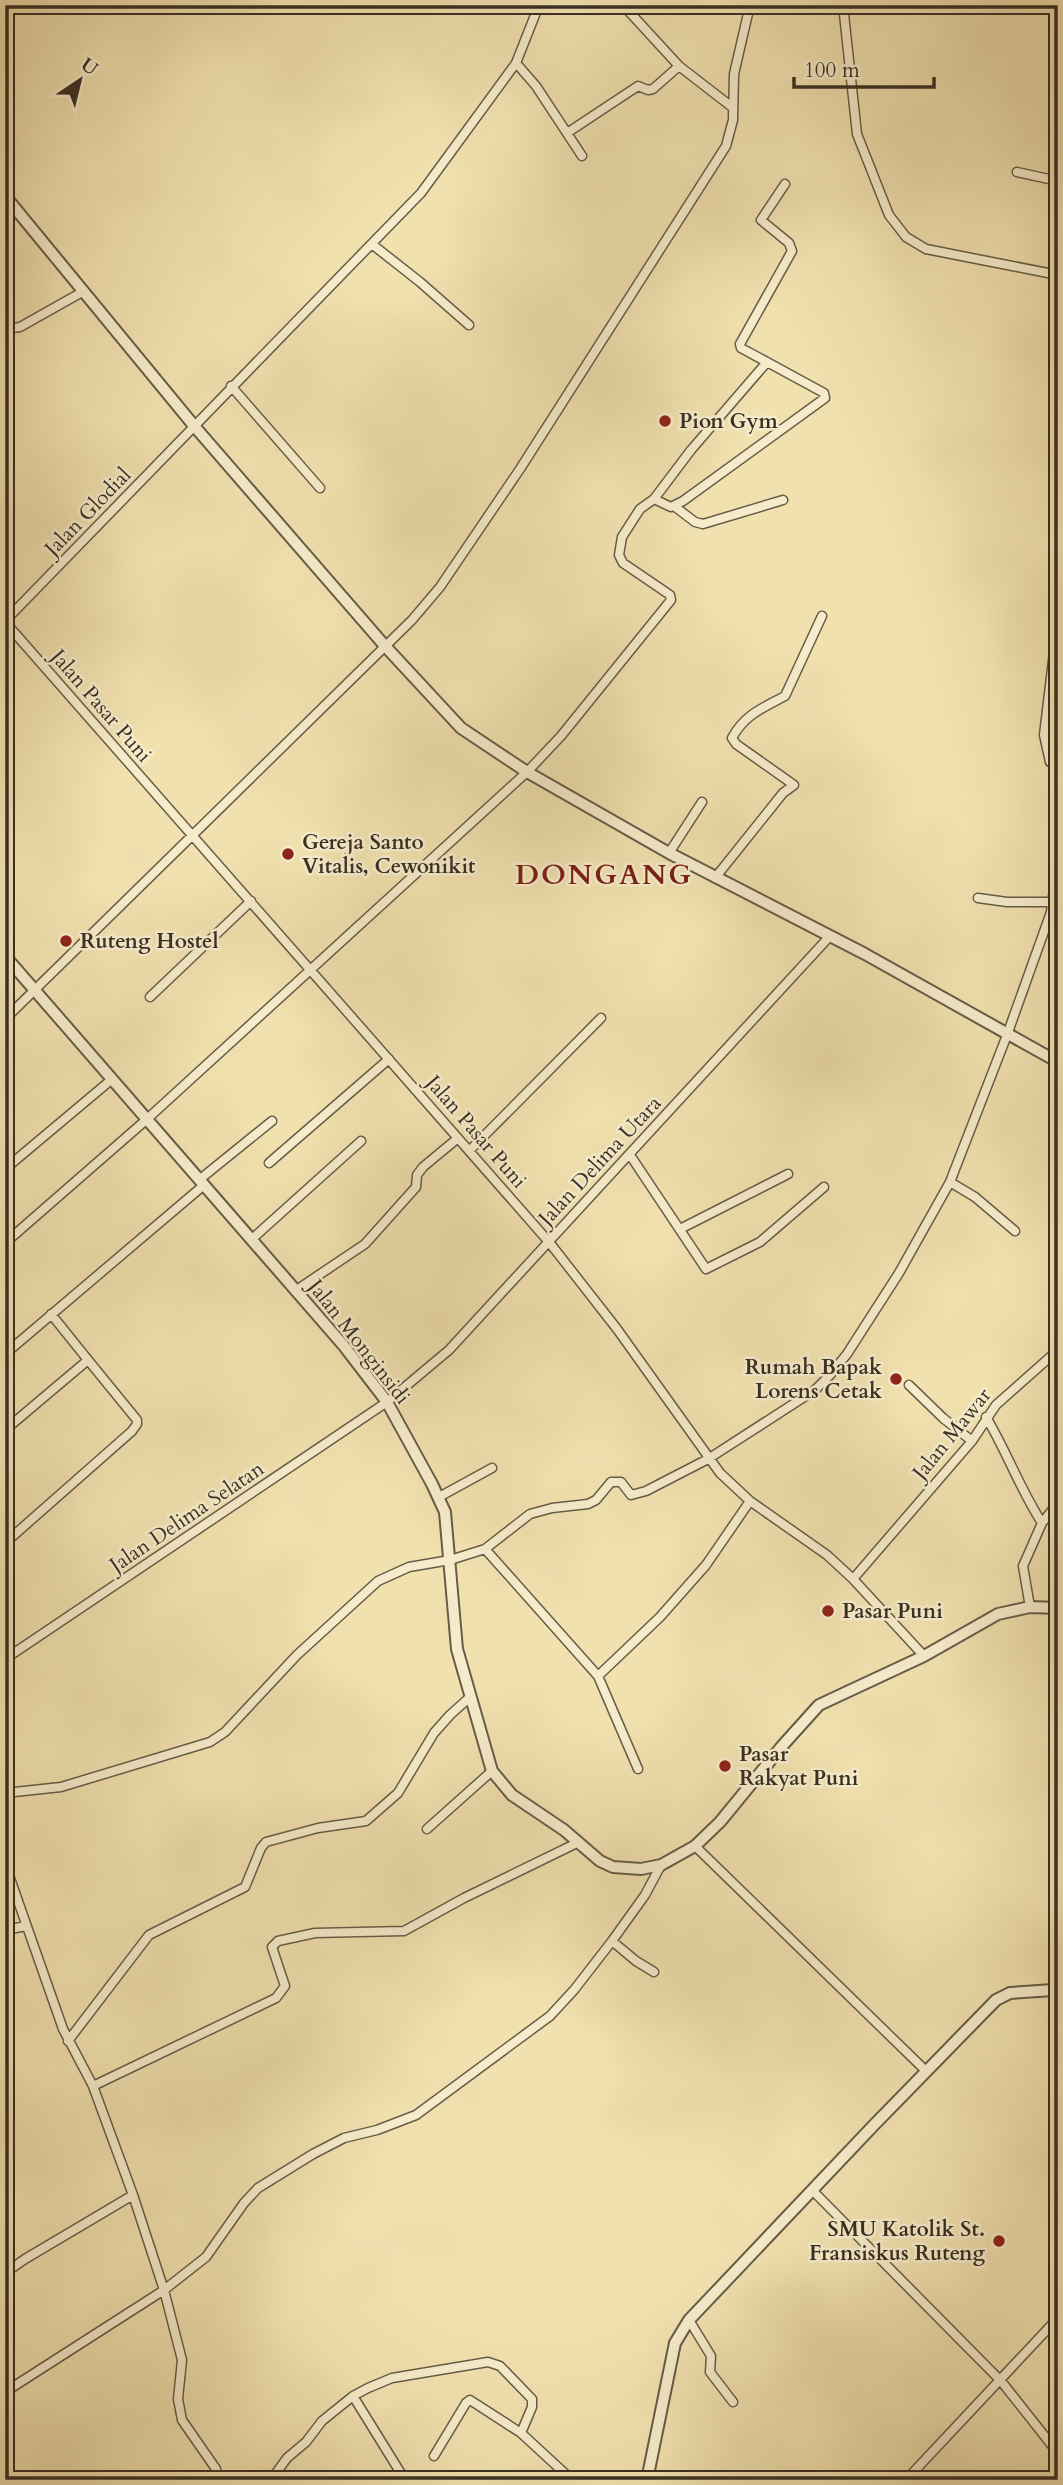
<svg xmlns="http://www.w3.org/2000/svg" width="1063" height="2485" font-family="Cardo,serif">
  <rect width="100%" height="100%" fill="#f1e1af"/>
  <filter id="stains"><feTurbulence type="fractalNoise" baseFrequency=".00286" numOctaves="4"/><feColorMatrix values="0 0 0 0 .2 0 0 0 0 .09 0 0 0 0 .02 0 0 0 .5 -.17"/></filter>
  <radialGradient id="worn" r=".72"><stop offset=".6" stop-color="#630" stop-opacity="0"/><stop offset="1" stop-color="#630" stop-opacity=".3"/></radialGradient>
  <g fill="none" stroke-linecap="round" stroke-linejoin="round">
    <defs>
      <path id="minor" d="M623,5L679,66L732,107
        M843,5L857,134L889,215L906,237L926,249L1058,275
        M516,63L536,86L582,156
        M567,133L638,86L648,90L653,89L679,66
        M1017,172L1058,181
        M373,245L420,282L469,325
        M5,329L20,327L84,291
        M231,386L320,488
        M654,499L671,507L683,501L825,398L824,393L767,362
        M674,506L695,522L703,524L783,500
        M1058,619L1044,735L1050,762L1058,763
        M5,621L421,193L516,63L539,5
        M5,622L549,1242L617,1329L720,1473L750,1501L827,1555L853,1579L924,1656
        M669,853L702,802
        M715,878L783,793L794,785L736,744L732,738C745,714 763,708 785,696L822,616
        M978,898L1007,902H1053
        M150,997L251,901
        M5,1019L412,620L440,587L520,469L726,146L733,120L734,74L750,5
        M469,1151L601,1018
        M630,1155L706,1269L760,1242L824,1187
        M269,1163L389,1059
        M5,1169L111,1080
        M199,1180L272,1121
        M950,1182L975,1197L1015,1231
        M680,1229L788,1174
        M252,1239L361,1141
        M5,1243L146,1120L527,772L561,736L671,600L670,595L623,563L619,555L622,537L640,509L654,499L691,450L767,362L741,348L740,344L792,251L789,243L761,220L785,184
        M295,1291L365,1244L416,1187L417,1175L423,1167L458,1138
        M5,1354L204,1185
        M909,1385L943,1418L972,1441
        M986,1417C1007,1452 1020,1489 1042,1523L1023,1566L1030,1607
        M5,1430L88,1360L51,1314
        M439,1497L492,1468
        M1042,1523L1058,1503
        M5,1543L132,1431L137,1424V1420L88,1360
        M485,1549L598,1676L638,1769
        M853,1579L972,1441L996,1405L1058,1350
        M5,1659L387,1402L449,1350L830,936
        M598,1676L660,1617L706,1565L750,1501
        M5,1793L61,1787L210,1742L225,1732L297,1655L378,1581L409,1567L450,1560L485,1549L530,1514L552,1508L588,1504L596,1500L611,1482H621L631,1495L646,1491L708,1459L815,1390L830,1375L847,1354L899,1273L950,1182L1007,1035L1051,912L1058,858
        M427,1829L492,1771
        M695,1846L926,2071
        M5,1864L63,2029L93,2086L133,2195L164,2290L182,2360L178,2399L182,2420L216,2469L218,2480
        M5,1930L26,1926
        M612,1941L636,1961L654,1972
        M68,2041L149,1935L245,1887L261,1848L266,1842L318,1828L366,1821L398,1793L434,1733L450,1715L470,1697
        M93,2086L276,1998L285,1986L272,1947L278,1941L315,1933L404,1931L464,1898L579,1842
        M813,2191L1001,2381L1058,2453
        M5,2273L25,2259L133,2195
        M689,2320L711,2356L710,2372L733,2402
        M5,2392L164,2290L206,2257L244,2203L258,2188L313,2154L344,2138L377,2130L416,2115L550,2016L574,1990L612,1941L645,1895L661,1865
        M353,2396L405,2480
        M434,2456L466,2403L470,2400L521,2433L572,2480
        M271,2480L287,2458L306,2442L322,2421L353,2396L368,2388L392,2378L488,2362L500,2366L532,2399V2407L521,2433
        M906,2480L1058,2318"/>
      <path id="tertiary" d="M5,196L195,427L385,646L461,728L527,772L669,853L865,954L1058,1062
        M5,956L344,1346L387,1402L432,1484L445,1512L457,1649L492,1771L512,1795L564,1830L600,1861L613,1867L641,1869L661,1865L695,1846L720,1822L783,1745L819,1705L924,1656L998,1614L1030,1607L1058,1608
        M647,2480L675,2343L689,2320L873,2126L996,2000L1010,1993L1053,1990L1058,1984"/>
    </defs>
    <use href="#minor" stroke="#675c47" stroke-width="11"/>
    <use href="#tertiary" stroke="#675c47" stroke-width="14"/>
    <use href="#minor" stroke="#f6eccb" stroke-width="8"/>
    <use href="#tertiary" stroke="#f6eccb" stroke-width="10"/>
  </g>
  <g fill="#8f2418" stroke="#f6eccb" stroke-width="2.5">
    <circle cx="665" cy="421" r="7"/>
    <circle cx="288" cy="854" r="7"/>
    <circle cx="66" cy="941" r="7"/>
    <circle cx="896" cy="1379" r="7"/>
    <circle cx="828" cy="1611" r="7"/>
    <circle cx="725" cy="1766" r="7"/>
    <circle cx="999" cy="2241" r="7"/>
  </g>
  <g text-anchor="middle" dominant-baseline="central" stroke-width="5" stroke-linejoin="round" paint-order="stroke">
    <g font-size="21" font-weight="bold" fill="#392f24" stroke="#f6eccb" text-anchor="start">
      <text x="679" y="421">Pion Gym</text>
      <text x="302" y="842">Gereja Santo<tspan x="302" dy="24">Vitalis, Cewonikit</tspan></text>
      <text x="80" y="941">Ruteng Hostel</text>
      <text x="882" y="1367" text-anchor="end">Rumah Bapak<tspan x="882" dy="24">Lorens Cetak</tspan></text>
      <text x="842" y="1611">Pasar Puni</text>
      <text x="739" y="1754">Pasar<tspan x="739" dy="24">Rakyat Puni</tspan></text>
      <text x="985" y="2229" text-anchor="end">SMU Katolik St.<tspan x="985" dy="24">Fransiskus Ruteng</tspan></text>
    </g>
    <g font-size="21" fill="#392f24" stroke="#f6eccb">
      <text transform="translate(88 512) rotate(-46)">Jalan Glodial</text>
      <text transform="translate(101 706) rotate(49)">Jalan Pasar Puni</text>
      <text transform="translate(476 1132) rotate(49)">Jalan Pasar Puni</text>
      <text transform="translate(600 1161) rotate(-47)">Jalan Delima Utara</text>
      <text transform="translate(359 1342) rotate(52)">Jalan Monginsidi</text>
      <text transform="translate(952 1434) rotate(-51)">Jalan Mawar</text>
      <text transform="translate(187 1517) rotate(-34)">Jalan Delima Selatan</text>
    </g>
    <g font-size="28" font-weight="bold" letter-spacing="2" fill="#7a1f14" stroke="#f6eccb">
      <text x="604" y="875">DONGANG</text>
    </g>
  </g>
  <rect width="1063" height="2485" fill="none" stroke="#f1e1af" stroke-width="28"/>
  <rect x="7" y="7" width="1049" height="2471" fill="none" stroke="#392f24" stroke-width="3.5"/>
  <rect x="14" y="14" width="1035" height="2457" fill="none" stroke="#392f24" stroke-width="2"/>
  <g transform="translate(80 80) rotate(35)" stroke="#f6eccb" stroke-width="5" paint-order="stroke">
  <path d="M0-5L12 26L0 18L-12 26Z" fill="#392f24"/>
  <text y="-10" font-size="19" font-weight="bold" text-anchor="middle" fill="#392f24">U</text>
  </g>
  <path d="M794 77v10h140v-10" fill="none" stroke="#392f24" stroke-width="3.5"/>
  <text x="804" y="77" font-size="21" fill="#392f24" stroke="#f6eccb" stroke-width="5" paint-order="stroke">100 m</text>
  <rect width="100%" height="100%" filter="url(#stains)"/>
  <rect width="100%" height="100%" fill="url(#worn)"/>
</svg>
